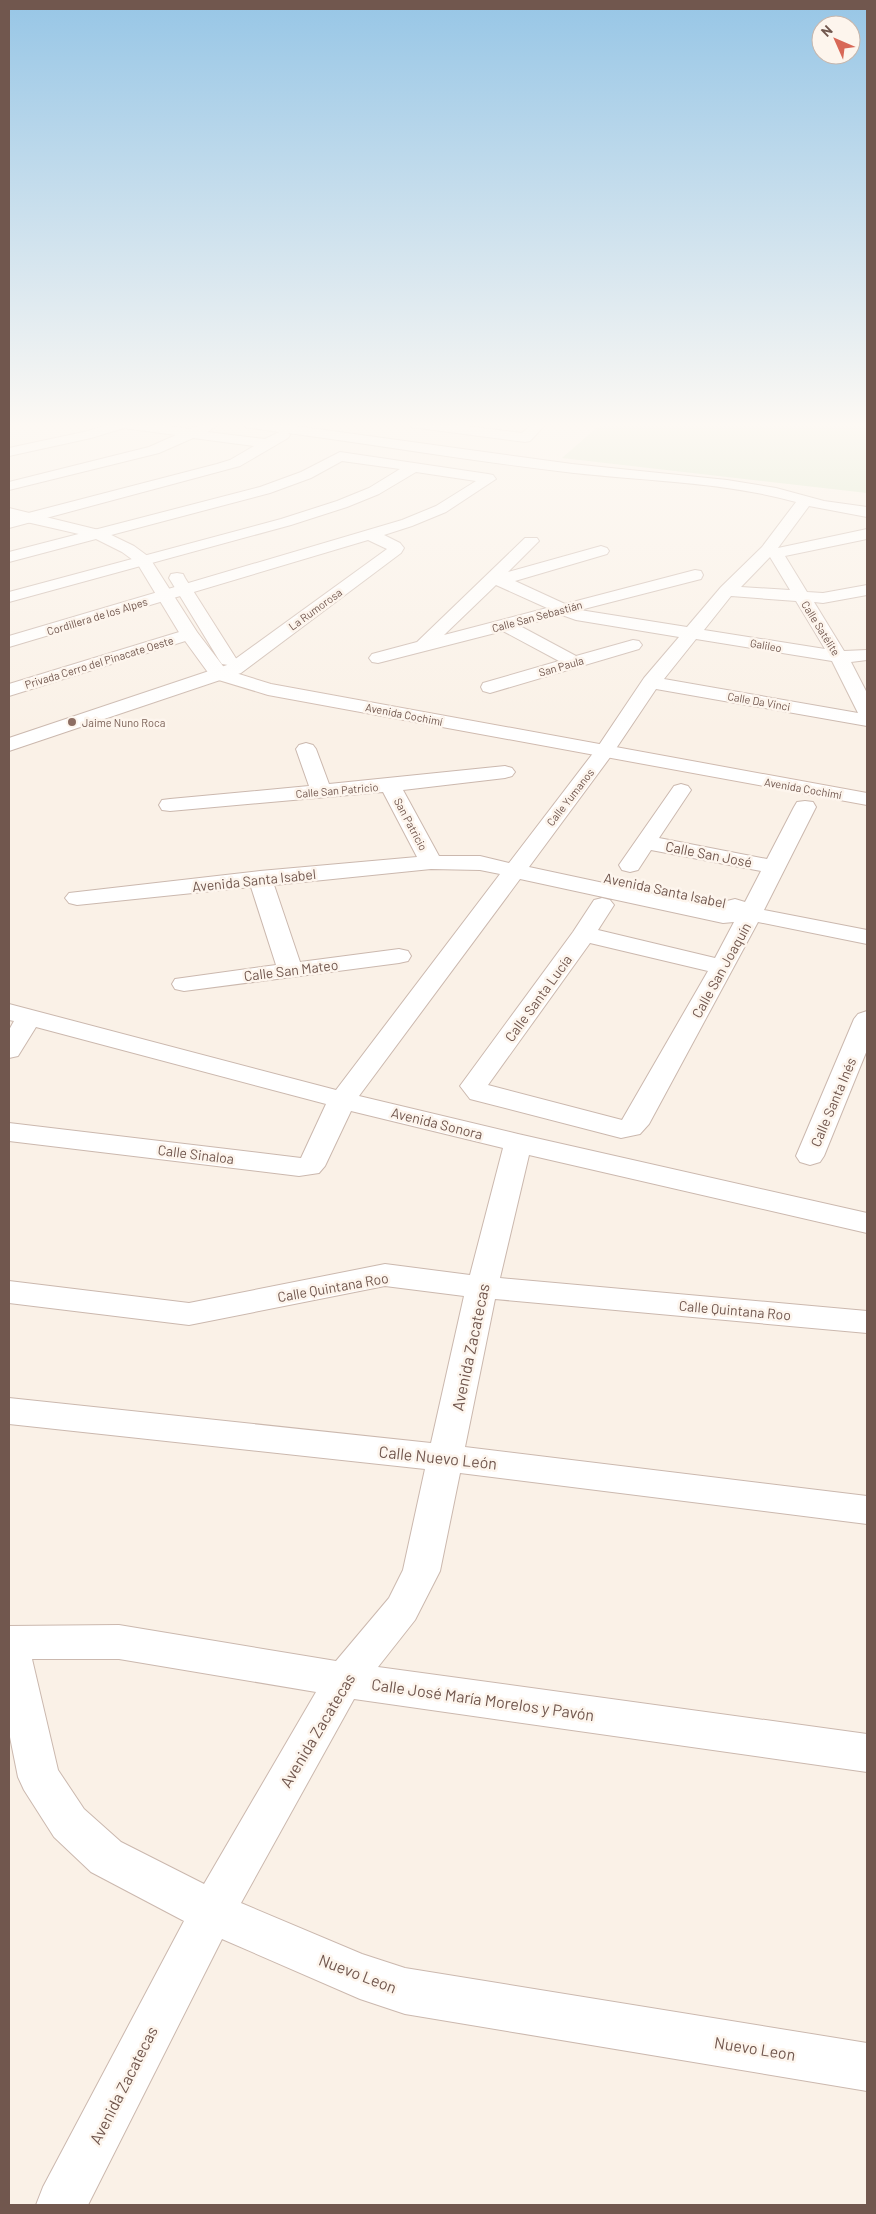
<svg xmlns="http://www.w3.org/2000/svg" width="876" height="2214" font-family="Barlow,sans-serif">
  <rect width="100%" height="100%" fill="#faf1e7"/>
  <path fill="#d6e6c6" d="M602,423H867V493L562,458Z"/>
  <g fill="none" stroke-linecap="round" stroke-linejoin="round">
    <defs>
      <path id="street" d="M117,423H144L190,429L205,423H216L218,425L207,432L265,439L279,432L245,427L238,423H274L572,464L727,480L776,488L824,501L867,507V517L809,506L778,548L867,529V539L785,556L807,592L823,593L867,585V595L823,603L814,602L844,651L867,650V660L851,662L867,693V726L656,689L611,756L529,867L725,909L723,906L727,901L735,899L745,902L761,871L651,850L638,870L630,872L622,870L619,865L674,786L681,784L688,786L691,790L659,838L767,859L794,807L797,802L805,801L813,802L816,807L764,910L867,930V944L758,922L649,1124L640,1134L621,1138L470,1099L460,1086L573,932L594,900L602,898L610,900L614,905L598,930L715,958L734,922L723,923L520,879L359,1096L518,1134L867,1213V1233L529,1155L500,1278L867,1311V1333L495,1299L465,1447L867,1496V1524L460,1473L440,1571L415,1620L378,1667L867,1734V1772L354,1699L241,1903L362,1954L405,1968L867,2043V2091L405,2014L360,1999L222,1939L88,2205H36L43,2187L184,1921L91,1872L54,1837L24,1790L18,1777L9,1732V1626L119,1625L336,1661L389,1598L403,1570L425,1469L9,1424V1398L431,1443L464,1296L385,1286L189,1325L9,1303V1281L189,1303L385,1264L470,1275L503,1148L351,1111L325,1166L319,1173L299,1176L9,1141V1123L301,1158L326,1104L36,1027L18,1056L9,1058V1030L14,1021L9,1020V1004L336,1090L500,874L480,870L431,869L274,885L300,962L399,949L408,951L411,956L408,961L399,963L184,991L175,989L172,984L175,979L276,965L251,887L77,905L69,903L65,898L69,893L260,871L417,857L383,792L170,811L162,810L159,805L162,800L170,799L309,786L296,749L299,745L306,743L313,745L316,749L329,784L505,766L512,768L515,772L512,776L505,778L403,790L439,856H480L509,863L597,748L644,678L679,637L576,620L562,615L520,626L576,656L633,640L639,641L642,645L639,649L490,693L483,691L481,687L483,683L559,661L503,631L378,663L372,662L369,658L372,654L417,642L525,538H537L539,541L508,572L601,546L607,548L609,551L607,554L515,581L565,604L695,570L701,571L703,575L701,579L580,610L687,627L721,587L762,547L796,502C724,482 648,481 574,473C479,462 384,446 288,433L290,435L288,438L240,466L9,528V518L217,464L230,460L254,446L193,438L159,453L9,490V482L149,447L176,435L123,428L118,427ZM770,557L790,590L741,587ZM496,585L547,608L444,635ZM731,596L796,601L825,649L704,630ZM696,639L832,661L858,713L664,679ZM590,943L708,971L622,1120L488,1085ZM32,1659H119L316,1692L204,1884L121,1842L84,1809L58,1770Z
        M404,423H441L522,433L532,423H547L530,441L525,442L411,427Z
        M340,452L488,474L493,475L496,479L446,512L412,526L384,535L400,543L404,548L401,553L241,673L9,751V738L227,665L387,549L368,540L9,647V636L402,520L436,506L476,481L416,472L379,494L347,507L291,525L9,602V592L281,519L337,501L369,488L400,469L342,461L311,478L270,493L9,562V552L260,487L301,472Z
        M189,629L195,630L198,634L195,638L9,696V684Z
        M867,1011V1050L824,1156L820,1162L810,1165L800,1162L796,1156L854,1019L858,1014Z"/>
      <path id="secondary" d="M113,423H133L131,426L91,438L9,456V448L88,431Z
        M9,508L103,531L134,546L149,557L197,632L226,670L271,684L867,793V805L268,695L212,678L180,634L137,563L122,552L92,537L9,518Z
        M177,573L183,574L185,578L237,660L234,664L228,665L222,664L219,660L169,578L171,574Z"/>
    </defs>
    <use href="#street" stroke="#cbb8ae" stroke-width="2"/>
    <use href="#secondary" stroke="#cfbaaf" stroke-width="2"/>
    <use href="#street" fill="#fff" fill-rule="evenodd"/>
    <use href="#secondary" fill="#fff" fill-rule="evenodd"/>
  </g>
  <linearGradient id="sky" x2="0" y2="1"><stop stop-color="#97c6e6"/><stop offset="0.58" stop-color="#fdf9f4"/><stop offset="1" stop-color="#fdf9f4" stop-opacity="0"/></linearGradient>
  <rect width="876" height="733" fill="url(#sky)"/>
  <circle fill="#8d6e63" stroke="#fdf5ed" stroke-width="2" cx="72" cy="722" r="5"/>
  <g text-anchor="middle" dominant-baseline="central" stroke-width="5" stroke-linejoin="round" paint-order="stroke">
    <g font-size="11" fill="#71574e" stroke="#fdf5ed">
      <text transform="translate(315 609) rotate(-36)">La Rumorosa</text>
      <text transform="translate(97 616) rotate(-17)">Cordillera de los Alpes</text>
      <text transform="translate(537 616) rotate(-15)">Calle San Sebastián</text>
      <text transform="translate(821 628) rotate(58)">Calle Satélite</text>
      <text transform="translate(766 645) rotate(10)">Galileo</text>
      <text transform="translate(99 662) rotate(-17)">Privada Cerro del Pinacate Oeste</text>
      <text transform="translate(561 666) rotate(-16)">San Paula</text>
      <text transform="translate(759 701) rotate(10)">Calle Da Vinci</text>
      <text transform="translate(404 714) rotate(11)">Avenida Cochimí</text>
      <text transform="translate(803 788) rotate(10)">Avenida Cochimí</text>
      <text transform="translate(337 790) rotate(-5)">Calle San Patricio</text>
      <text transform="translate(570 797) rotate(-52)">Calle Yumanos</text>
      <text transform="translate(411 824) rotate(62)">San Patricio</text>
    </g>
    <g font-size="11" fill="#785e54" stroke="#fdf5ed" text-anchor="start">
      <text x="82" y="722">Jaime Nuno Roca</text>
    </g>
    <g font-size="14" fill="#71574e" stroke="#fdf5ed">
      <text transform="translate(709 854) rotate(11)">Calle San José</text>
      <text transform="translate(254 880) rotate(-6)">Avenida Santa Isabel</text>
      <text transform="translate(665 890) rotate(12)">Avenida Santa Isabel</text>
      <text transform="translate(291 970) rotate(-7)">Calle San Mateo</text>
      <text transform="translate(721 970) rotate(-61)">Calle San Joaquín</text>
      <text transform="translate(538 998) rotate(-54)">Calle Santa Lucía</text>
      <text transform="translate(833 1102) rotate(-67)">Calle Santa Inés</text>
      <text transform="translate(437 1123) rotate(14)">Avenida Sonora</text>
      <text transform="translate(196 1154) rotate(7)">Calle Sinaloa</text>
      <text transform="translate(333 1287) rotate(-10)">Calle Quintana Roo</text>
      <text transform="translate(735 1310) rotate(5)">Calle Quintana Roo</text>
    </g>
    <g font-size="16" fill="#71574e" stroke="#fdf5ed">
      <text transform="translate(470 1347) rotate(-78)">Avenida Zacatecas</text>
      <text transform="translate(438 1457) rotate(6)">Calle Nuevo León</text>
      <text transform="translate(483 1699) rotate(8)">Calle José María Morelos y Pavón</text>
      <text transform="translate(317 1730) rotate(-59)">Avenida Zacatecas</text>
      <text transform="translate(358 1973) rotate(21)">Nuevo Leon</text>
      <text transform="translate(755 2048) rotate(9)">Nuevo Leon</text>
      <text transform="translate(123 2085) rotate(-63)">Avenida Zacatecas</text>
    </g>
  </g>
  <rect width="876" height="2214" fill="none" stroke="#71574e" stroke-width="20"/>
  <g transform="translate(836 40) rotate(315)"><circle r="24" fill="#fdf5ed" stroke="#c5b6ad"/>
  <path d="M0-4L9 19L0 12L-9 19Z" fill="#d86857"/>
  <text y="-8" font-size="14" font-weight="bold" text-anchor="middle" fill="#71574e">N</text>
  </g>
</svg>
